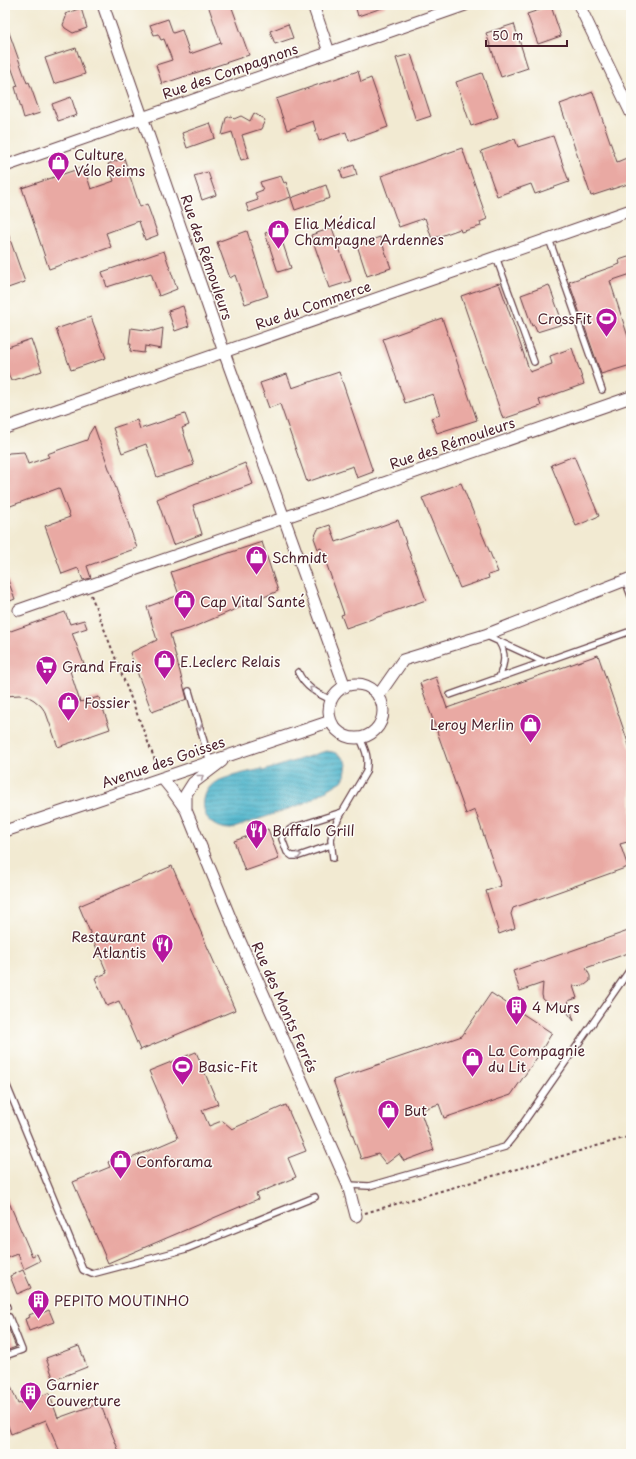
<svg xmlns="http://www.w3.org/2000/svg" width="636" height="1459" font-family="'Playpen Sans',sans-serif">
  <defs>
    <pattern id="water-rules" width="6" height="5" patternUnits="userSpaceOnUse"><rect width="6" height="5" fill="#4eb5cc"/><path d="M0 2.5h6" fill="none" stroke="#4393a6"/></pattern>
  </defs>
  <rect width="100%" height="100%" fill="#fdfcf7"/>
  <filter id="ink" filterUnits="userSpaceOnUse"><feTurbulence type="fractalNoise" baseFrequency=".025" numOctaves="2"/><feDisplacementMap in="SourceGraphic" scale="8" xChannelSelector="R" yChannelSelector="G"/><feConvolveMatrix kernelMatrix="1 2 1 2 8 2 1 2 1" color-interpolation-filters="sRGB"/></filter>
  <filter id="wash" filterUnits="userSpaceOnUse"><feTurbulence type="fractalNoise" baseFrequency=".012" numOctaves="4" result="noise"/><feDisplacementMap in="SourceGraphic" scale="16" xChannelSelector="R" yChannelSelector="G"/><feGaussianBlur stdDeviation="0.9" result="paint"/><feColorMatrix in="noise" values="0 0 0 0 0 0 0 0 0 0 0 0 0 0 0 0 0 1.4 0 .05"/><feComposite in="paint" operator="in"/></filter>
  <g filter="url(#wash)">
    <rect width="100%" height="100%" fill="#f2ead2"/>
    <path fill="url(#water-rules)" stroke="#4c6a7c" d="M326,751C337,752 342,755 347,764L345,776L342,781L305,803L231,829C225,829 219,828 213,824C199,814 201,790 216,782C227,776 249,772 262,769L263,771Z"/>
    <g id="blocks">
      <path fill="#e9a9a3" d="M208,5H231L249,55L162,84L156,65L172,60L164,39L161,40L158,34L154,35L150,25L168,19L173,33L182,30L190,54L221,43Z
        M355,5H385V7L358,16Z
        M551,6L561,36L538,44L527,14Z
        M81,8L87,28L73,33L65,28L63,25L66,17L65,14Z
        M5,24H6L27,83L29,82L40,113L24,118L15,87L18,86L5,50Z
        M288,24L293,38L275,44L270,31Z
        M514,24L528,68L501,77L486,33Z
        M76,48L85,74L54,84L45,58Z
        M411,54L431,116L416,121L396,58Z
        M358,71L361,82L371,78L388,127L349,141L346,132L319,141L313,121L287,130L276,99Z
        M482,73L498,117L471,126L456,82Z
        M593,92L617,162L629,157L631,162V183L591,196L560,104Z
        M71,97L77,115L58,121L52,104Z
        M254,113L265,120L261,129L242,135L249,158L241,160L232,132L222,135L226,118L231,116L234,119L241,116L250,121Z
        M210,123L215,138L187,148L182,133Z
        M553,136L569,182L535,194L531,184L497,196L481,151L515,139L518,147Z
        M462,148L487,219L480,222L481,226L461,232L460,229L432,239L425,218L399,227L381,176Z
        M124,158L140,207L147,204L158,235L145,240L139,221L106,233L111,247L49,269L22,188L84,167L91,189L114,181L108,164Z
        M354,165L357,175L343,179L340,170Z
        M208,172L216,195L202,200L194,176Z
        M281,176L284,183L286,182L291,197L249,212L246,204L258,200L255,193L263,190L260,182Z
        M326,185L330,198L295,210L291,198Z
        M6,228L25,282L5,289V229Z
        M332,228L351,281L329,288L311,235Z
        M278,229L291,268L278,272L265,233Z
        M247,231L268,296L245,304L235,275L230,278L217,242Z
        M380,237L391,268L367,276L357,245Z
        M164,251L177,289L159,296L151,273L107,287L102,272Z
        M631,256V274L610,281L631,346V365L601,374L569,282L620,264L619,260Z
        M499,283L530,372L552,364L550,356L572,348L584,384L539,400L541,406L503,419L461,296Z
        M549,285L563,324L537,332L534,325L532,326L521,295Z
        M183,306L189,326L175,331L168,311Z
        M91,317L106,358L71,370L56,329Z
        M442,318L477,420L437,433L431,418L440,415L433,394L405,403L383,339Z
        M131,328L153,331L163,328L161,349L145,346L144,353L130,351L131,344H129Z
        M31,339L42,371L11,381L5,365V348Z
        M339,372L373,472L357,478L353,466L307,482L280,404L269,408L260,383L287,374L292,388Z
        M185,414L189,425L182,428L194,465L157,477L146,444L122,453L113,428L137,420L140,429Z
        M94,426L137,548L87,566L91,578L83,580L78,568L62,574L45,526L70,517L59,488L5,508V456L9,453L24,452L28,464L49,457L47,454L87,440L89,434Z
        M574,456L599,516L576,526L551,465Z
        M245,463L253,484L193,505L202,534L173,545L157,499Z
        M461,483L498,572L488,575L489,578L460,588L422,498Z
        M398,520L426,600L346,628L341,615L344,614L321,548L318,549L314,538L318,529L330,525L336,542Z
        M262,542L278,591L189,629L170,634L187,699L152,712L130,653L157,640L147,607L179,595L171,572Z
        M5,575H6L15,599L5,603Z
        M65,612L70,624L84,620L87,628L72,633L85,667L70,671L80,702L99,697L110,729L58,747L46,713L41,706L34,700L27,696L19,695L5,696V633Z
        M598,655L631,751V841L620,844L628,867L513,908L511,914L515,928L499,934L486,891L501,886L475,810L466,814L420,683L436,677L447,708Z
        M268,829L279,859L245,871L234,841Z
        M172,866L235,1010L140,1050L119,1001L107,1006L95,978L107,973L79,906Z
        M631,930V952L586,968L590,976V981L585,985L573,986L577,998L568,1001L574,1021L560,1003L553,1005L549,1004L543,999L542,995L543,983L520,991L513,971Z
        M491,993L552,1033L536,1059L511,1095L444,1118L439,1104L420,1110L434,1150L404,1161L399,1154L386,1164L378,1154L361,1159L333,1080L462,1036Z
        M196,1052L218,1104L202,1110L209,1126L219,1122L223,1121L232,1129L286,1105L306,1151L288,1158L296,1177L256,1194L258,1199L108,1263L73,1182L110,1167L108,1162L125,1155L127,1160L178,1138L149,1071Z
        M5,1193L32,1256L37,1254L40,1261L24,1269L18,1254L5,1259Z
        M23,1270L31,1288L17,1294L10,1276Z
        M49,1310L54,1322L29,1331L25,1319L30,1317L29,1315L39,1311L40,1314Z
        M5,1320L16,1347L5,1351Z
        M79,1346L87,1367L54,1380L46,1358Z
        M5,1372L18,1404L49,1393L58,1418L100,1403L120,1454H61L46,1420L11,1434L5,1418Z"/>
    </g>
  </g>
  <g filter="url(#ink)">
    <use href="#blocks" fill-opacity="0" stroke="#633d44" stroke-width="1"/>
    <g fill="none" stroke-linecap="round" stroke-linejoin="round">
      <defs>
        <path id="lane" d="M549,239L602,390
          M496,257L534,362
          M625,580L631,596
          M487,636L544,662
          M298,672C305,687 317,694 332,700
          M499,678C504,664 507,655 499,642
          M189,691L210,762
          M450,695L631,631
          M331,845L299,856H292L287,852L282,839L284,834L292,828L342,812
          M333,858L331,840L333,828L366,772C369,758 366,751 360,738
          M5,1081L83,1270L92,1274L186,1249L315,1197
          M348,1185L369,1186L505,1147L517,1132L631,968
          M5,1303L7,1307L5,1308
          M5,1356L22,1350L9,1317"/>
        <path id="street" d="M103,5L224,352L345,687
          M313,5L329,52
          M579,5L631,113
          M5,166L465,5
          M5,428L631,210
          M19,610L631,397
          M329 711a27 27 0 1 1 54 0a27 27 0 1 1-54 0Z
          M378,696L403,660L485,635L631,578
          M162,778L171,789L186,810L236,932L348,1185L356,1216
          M186,810V794L193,783L222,761
          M5,831L331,721"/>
      </defs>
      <use href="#lane" stroke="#633d44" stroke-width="8"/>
      <use href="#street" stroke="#633d44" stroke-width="13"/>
      <path stroke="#633d44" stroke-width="2" stroke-dasharray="3 3" stroke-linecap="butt" d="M91,595L158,768
        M365,1213L631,1136"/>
      <use href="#lane" stroke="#fff" stroke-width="5.5"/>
      <use href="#street" stroke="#fff" stroke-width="11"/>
    </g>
    <defs><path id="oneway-chevron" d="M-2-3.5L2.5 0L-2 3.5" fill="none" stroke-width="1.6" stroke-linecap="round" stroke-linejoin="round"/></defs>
    <g stroke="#ae9aa0">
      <use href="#oneway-chevron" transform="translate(312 689) rotate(-141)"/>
      <use href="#oneway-chevron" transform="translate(199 727) rotate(73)"/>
      <use href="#oneway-chevron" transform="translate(201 777) rotate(-38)"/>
      <use href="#oneway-chevron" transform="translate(299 855) rotate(-11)"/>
    </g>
  </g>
  <defs>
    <symbol id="shop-pin" viewBox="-11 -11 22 30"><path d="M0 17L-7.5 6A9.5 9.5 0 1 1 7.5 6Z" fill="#b5179e" stroke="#fdfcf7"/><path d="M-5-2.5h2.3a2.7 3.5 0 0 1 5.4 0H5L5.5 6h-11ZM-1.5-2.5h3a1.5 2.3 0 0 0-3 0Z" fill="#fff"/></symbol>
    <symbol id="stadium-pin" viewBox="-11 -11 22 30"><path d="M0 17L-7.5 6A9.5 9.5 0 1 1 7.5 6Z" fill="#b5179e" stroke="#fdfcf7"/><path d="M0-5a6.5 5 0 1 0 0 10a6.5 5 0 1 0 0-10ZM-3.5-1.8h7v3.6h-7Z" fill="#fff"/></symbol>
    <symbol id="supermarket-pin" viewBox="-11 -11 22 30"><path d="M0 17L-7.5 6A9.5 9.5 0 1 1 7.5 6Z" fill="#b5179e" stroke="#fdfcf7"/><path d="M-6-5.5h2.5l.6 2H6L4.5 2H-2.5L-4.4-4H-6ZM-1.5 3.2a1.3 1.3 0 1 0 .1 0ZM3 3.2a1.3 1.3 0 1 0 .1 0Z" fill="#fff"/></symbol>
    <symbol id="restaurant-pin" viewBox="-11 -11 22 30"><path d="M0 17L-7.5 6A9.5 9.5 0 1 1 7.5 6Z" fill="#b5179e" stroke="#fdfcf7"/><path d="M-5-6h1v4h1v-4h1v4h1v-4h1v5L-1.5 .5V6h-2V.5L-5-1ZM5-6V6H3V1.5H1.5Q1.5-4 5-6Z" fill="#fff"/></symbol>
    <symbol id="building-pin" viewBox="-11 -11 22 30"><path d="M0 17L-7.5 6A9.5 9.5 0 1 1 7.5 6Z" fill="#b5179e" stroke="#fdfcf7"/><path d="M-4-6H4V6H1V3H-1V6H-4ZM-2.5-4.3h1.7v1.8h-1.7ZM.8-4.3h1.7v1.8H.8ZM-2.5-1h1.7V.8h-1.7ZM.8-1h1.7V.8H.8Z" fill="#fff"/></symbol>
  </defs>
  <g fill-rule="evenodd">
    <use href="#shop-pin" x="46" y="150" width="25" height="34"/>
    <use href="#shop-pin" x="266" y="218" width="25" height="34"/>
    <use href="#stadium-pin" x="594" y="306" width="25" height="34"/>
    <use href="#shop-pin" x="244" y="544" width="25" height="34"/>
    <use href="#shop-pin" x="172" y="588" width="25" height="34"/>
    <use href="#shop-pin" x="152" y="648" width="25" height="34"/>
    <use href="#supermarket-pin" x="34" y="654" width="25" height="34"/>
    <use href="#shop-pin" x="56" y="690" width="25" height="34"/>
    <use href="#shop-pin" x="518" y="712" width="25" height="34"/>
    <use href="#restaurant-pin" x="244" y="818" width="25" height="34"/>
    <use href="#restaurant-pin" x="150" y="932" width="25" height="34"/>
    <use href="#building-pin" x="504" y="994" width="25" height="34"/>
    <use href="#shop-pin" x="460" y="1046" width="25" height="34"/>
    <use href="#stadium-pin" x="170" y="1054" width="25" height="34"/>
    <use href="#shop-pin" x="376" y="1098" width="25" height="34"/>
    <use href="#shop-pin" x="108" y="1148" width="25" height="34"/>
    <use href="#building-pin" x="26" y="1288" width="25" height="34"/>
    <use href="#building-pin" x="18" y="1380" width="25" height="34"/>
  </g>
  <g text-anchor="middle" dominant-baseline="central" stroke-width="3" stroke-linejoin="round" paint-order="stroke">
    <g font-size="14" fill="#4a1f2b" stroke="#fdfcf7">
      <text transform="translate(230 71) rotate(-19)">Rue des Compagnons</text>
      <text transform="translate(207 257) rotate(71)">Rue des Rémouleurs</text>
      <text transform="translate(313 305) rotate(-19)">Rue du Commerce</text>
      <text transform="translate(452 443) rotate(-19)">Rue des Rémouleurs</text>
      <text transform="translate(163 762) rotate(-19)">Avenue des Goisses</text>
      <text transform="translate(285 1007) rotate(66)">Rue des Monts Ferrés</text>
    </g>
    <g font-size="14" fill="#4a1f2b" stroke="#fdfcf7" text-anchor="start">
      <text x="74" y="154">Culture<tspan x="74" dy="16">Vélo Reims</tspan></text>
      <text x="294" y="223">Elia Médical<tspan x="294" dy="16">Champagne Ardennes</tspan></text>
      <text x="592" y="318" text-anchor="end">CrossFit</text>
      <text x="272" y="557">Schmidt</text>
      <text x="200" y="601">Cap Vital Santé</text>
      <text x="180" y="661">E.Leclerc Relais</text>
      <text x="62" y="666">Grand Frais</text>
      <text x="84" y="702">Fossier</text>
      <text x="514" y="724" text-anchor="end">Leroy Merlin</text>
      <text x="272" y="830">Buffalo Grill</text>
      <text x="146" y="936" text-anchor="end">Restaurant<tspan x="146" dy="16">Atlantis</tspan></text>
      <text x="532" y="1007">4 Murs</text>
      <text x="488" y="1050">La Compagnie<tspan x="488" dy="16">du Lit</tspan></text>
      <text x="198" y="1066">Basic-Fit</text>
      <text x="404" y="1110">But</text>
      <text x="136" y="1161">Conforama</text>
      <text x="54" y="1300">PEPITO MOUTINHO</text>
      <text x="46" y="1384">Garnier<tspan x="46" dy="16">Couverture</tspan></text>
    </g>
  </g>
  <rect width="636" height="1459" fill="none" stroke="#fdfcf7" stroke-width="20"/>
  <path d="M486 40v6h81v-6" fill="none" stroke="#4a1f2b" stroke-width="2"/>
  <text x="492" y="40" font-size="12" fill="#4a1f2b" stroke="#fdfcf7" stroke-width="3" paint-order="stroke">50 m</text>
</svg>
